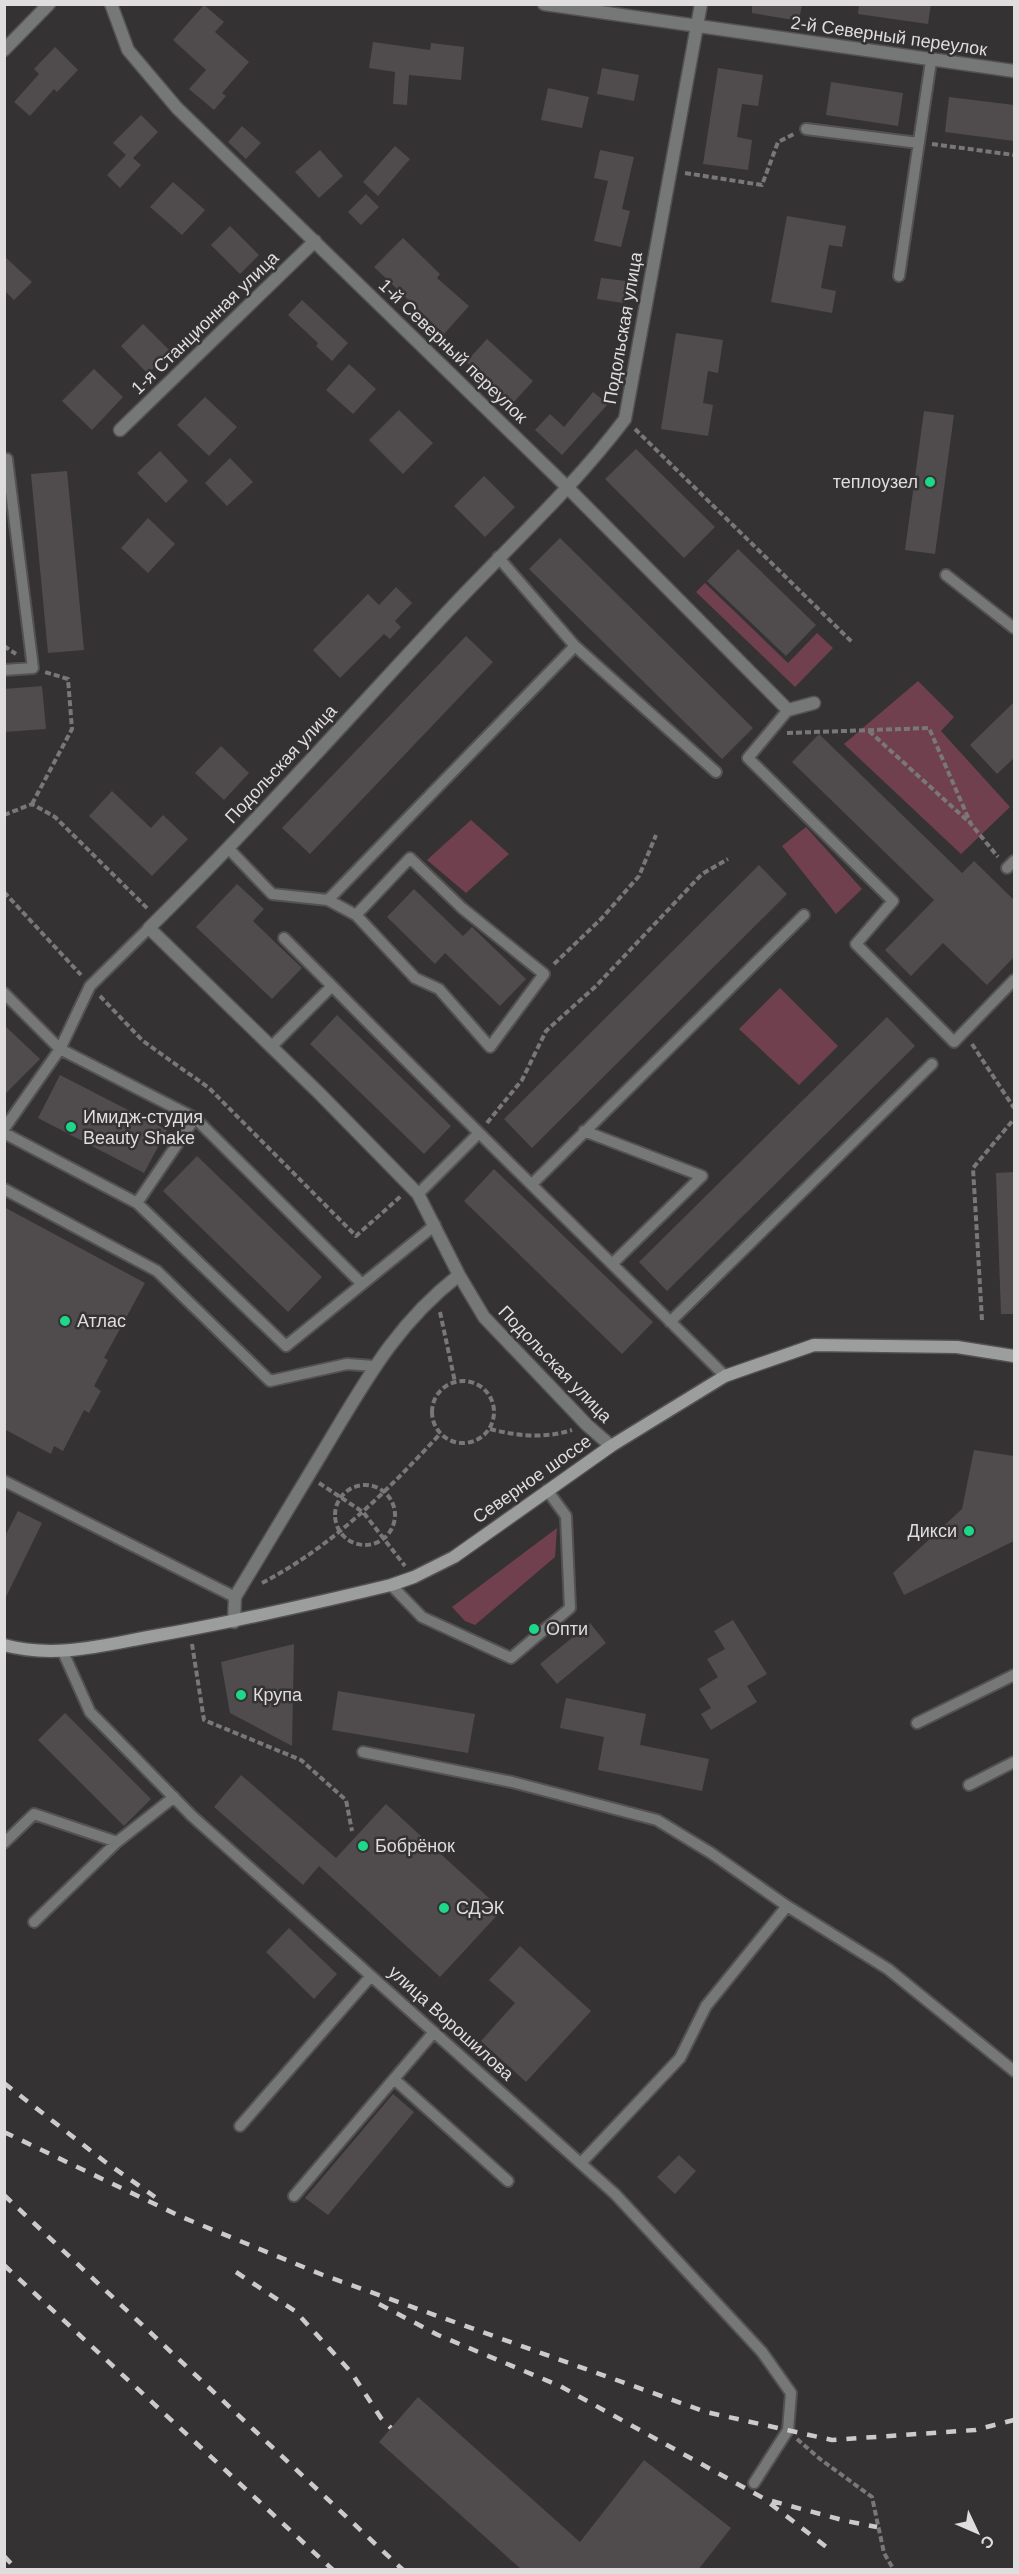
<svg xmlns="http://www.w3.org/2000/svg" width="1019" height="2574" font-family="Arial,sans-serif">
  <rect width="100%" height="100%" fill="#353233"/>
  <path fill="#70404e" d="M705,583L788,663L817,633L833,648L795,687L696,592Z
    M918,681L954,717L941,731L1010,807L961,854L844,744Z
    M471,820L509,854L466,893L427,860Z
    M806,827L862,889L836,914L782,846Z
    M780,988L838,1046L799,1085L739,1029Z
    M557,1528L555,1557L475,1625L465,1621L452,1607Z"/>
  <path fill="#504c4d" d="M752,4H802L799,21L752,13Z
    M859,4H931L928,24L858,14Z
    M204,5L224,22L215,32L249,62L222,93L226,96L214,110L189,89L206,70L173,40Z
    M373,42L430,50L431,43L464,47L461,80L409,75L407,105L393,104L395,72L369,68Z
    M55,47L78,70L57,92L54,89L30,116L14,102L39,74L34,69Z
    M602,68L639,75L634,101L597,94Z
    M718,68L763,75L758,106L742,104L737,137L752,140L748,170L703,164Z
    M831,82L903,93L898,126L826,115Z
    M548,88L589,97L582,128L541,120Z
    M949,97L1014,105V141L945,132Z
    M141,115L158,132L133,158L141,165L120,188L107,175L126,155L113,143Z
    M242,126L261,143L246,159L228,142Z
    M395,146L410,159L378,196L363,182Z
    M320,150L343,176L319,198L295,172Z
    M600,150L634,157L622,209L630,211L621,247L594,241L608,181L594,178Z
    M173,182L205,210L182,235L150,207Z
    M366,194L379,207L361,225L348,212Z
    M787,216L846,226L842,247L829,245L821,288L836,291L832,313L771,302Z
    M230,226L259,255L240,274L211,245Z
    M403,238L440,274L437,278L469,306L444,334L374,267Z
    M4,256L32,282L14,300L4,290Z
    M601,278L626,281L623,303L597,299Z
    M302,300L348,343L332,361L316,346L318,343L288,315Z
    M143,324L170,351L148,374L121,346Z
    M676,333L723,340L718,373L708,371L703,403L713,405L708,436L661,429Z
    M487,339L533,381L512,404L466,362Z
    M349,364L376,389L353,414L326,390Z
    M94,369L123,397L92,430L62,401Z
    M593,392L608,404L562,455L535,430L550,414L564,427Z
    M205,397L237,427L209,456L177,425Z
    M399,410L433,443L403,474L369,440Z
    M924,411L954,415L935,554L905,550Z
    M636,449L715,527L684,558L605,479Z
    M160,451L188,481L166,503L137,473Z
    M230,458L253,482L227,506L205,483Z
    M67,471L84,650L48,653L31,474Z
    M484,476L515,507L485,537L454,506Z
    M148,518L175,544L148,573L121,548Z
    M560,538L753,728L722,759L529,569Z
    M738,549L816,625L786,656L707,581Z
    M396,587L412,603L395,621L401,627L390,639L384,634L340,678L313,650L368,594L379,605Z
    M466,636L493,662L310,854L282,828Z
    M42,686L46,729L4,732V689Z
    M1014,702V758L997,774L970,745Z
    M819,734L962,873L974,861L1014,900V957L987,985L943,943L911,976L885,950L934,900L792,762Z
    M221,746L249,773L224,800L195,773Z
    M112,791L151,828L163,815L188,839L152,876L89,816Z
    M759,865L787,894L532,1148L504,1119Z
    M237,884L264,909L253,921L302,968L272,999L196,927Z
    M414,889L463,936L472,927L526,979L500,1006L445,953L435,964L387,917Z
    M337,1015L451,1126L424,1154L310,1044Z
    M887,1017L915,1046L667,1291L639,1262Z
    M4,1025L40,1059L4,1095Z
    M60,1075L167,1130L144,1173L38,1118Z
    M197,1156L322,1277L288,1312L163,1191Z
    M494,1169L653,1322L622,1354L464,1201Z
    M1014,1172V1314H1001L996,1173Z
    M4,1207L145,1283L104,1358L108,1360L94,1386L101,1391L89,1413L84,1410L63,1451L54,1446L51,1454L4,1429Z
    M974,1450L1014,1456V1541L904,1595L893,1573L962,1509Z
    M18,1511L42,1523L4,1601V1538Z
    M733,1620L767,1674L747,1686L757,1702L711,1730L701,1714L711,1708L699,1689L718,1677L707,1659L725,1649L714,1631Z
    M590,1623L606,1643L557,1684L540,1664Z
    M294,1644L292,1746L230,1713L221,1662Z
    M338,1691L475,1714L468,1753L332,1730Z
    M566,1698L646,1714L640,1745L709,1759L702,1791L598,1770L604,1737L560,1728Z
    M65,1713L151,1799L124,1826L38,1740Z
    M241,1775L336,1858L386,1804L502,1910L440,1977L319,1866L303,1885L214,1807Z
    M289,1928L337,1974L314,1999L266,1952Z
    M520,1946L591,2011L526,2082L481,2041L515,2003L489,1980Z
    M393,2094L414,2112L328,2215L305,2198Z
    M679,2155L696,2171L675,2194L657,2177Z
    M418,2397L580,2542L644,2460L731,2528L698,2570H522L379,2442Z"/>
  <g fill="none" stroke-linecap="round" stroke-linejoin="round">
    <defs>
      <path id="service" d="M806,129L919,143
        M899,276L931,61
        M498,557L575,646L716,772
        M946,575L1014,628
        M4,670L33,668L7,459
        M788,710L748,758L893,901L856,944L954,1042L1014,980
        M228,848L272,894L328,900L575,646
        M1007,868L1014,861
        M328,900L356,915L415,978L439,989L490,1047L544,974L462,908L410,858L356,915
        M284,938L332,986
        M4,993L60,1049L195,1118L362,1284
        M271,1047L332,986C462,1118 595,1246 725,1376
        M4,1129L60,1049L90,986L149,928
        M584,1131L702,1176L612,1264
        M4,1133L137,1203L286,1346L435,1225
        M532,1184L804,915
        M4,1189L157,1271L270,1381L347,1364L374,1366
        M418,1194L478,1134
        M137,1203L195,1118
        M670,1322L932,1064
        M4,1481L235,1597
        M391,1585L422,1617L511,1658L570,1608L566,1516L547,1490
        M63,1652L90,1712L192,1816L615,2194L762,2352L791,2393L788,2430L754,2483
        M917,1723L1014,1675
        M363,1752L512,1782L657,1820L711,1853L787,1906
        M969,1785L1014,1762
        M4,1843L34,1814L117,1842
        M34,1922L117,1842L174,1797
        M394,2079L508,2181
        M240,2126L371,1976
        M581,2163L680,2058L706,2006L787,1906L888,1969L1014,2071
        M294,2196L434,2032"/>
      <path id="minor" d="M111,4L128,50L177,108L567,487L788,710L814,703
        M544,4L1014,71
        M4,50L49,4
        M120,430L315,241
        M611,1446L587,1425L484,1317L459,1275L418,1194L320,1094L149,928C253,826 350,716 449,610C508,547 573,488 625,419L701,4
        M234,1622L235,1597C265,1547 295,1497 325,1448C366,1380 396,1324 459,1275"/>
      <path id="secondary" d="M4,1645C55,1659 104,1645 154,1636C234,1622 312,1604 391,1585L414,1577L454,1557L611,1446L725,1376L814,1345L957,1347L1014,1356"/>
    </defs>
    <use href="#service" stroke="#545152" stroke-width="14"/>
    <use href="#minor" stroke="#545152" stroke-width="15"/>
    <use href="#secondary" stroke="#545152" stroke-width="15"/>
    <path stroke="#797777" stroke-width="4" stroke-dasharray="6 3" stroke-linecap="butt" d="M932,144L1014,155
      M685,173L762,185L778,142L794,134
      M635,429L853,643
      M4,646L16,654
      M869,731L970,823
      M787,733L929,728L971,824L998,857
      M32,804L72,729L68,679L45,672
      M4,815L32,804L55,817L149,910
      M4,892L81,975
      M554,964L601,919L639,876L656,835
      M100,996L143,1041L209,1088L356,1236L401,1196
      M972,1044L1014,1108
      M487,1123L522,1080L546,1031L596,986L702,874L728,859
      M440,1312L455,1382
      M982,1320L973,1168L1014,1119
      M432 1412a31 31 0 1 1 62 0a31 31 0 1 1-62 0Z
      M490,1429C518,1436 544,1439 572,1430
      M319,1483L363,1512L405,1566
      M335 1515a30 30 0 1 1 60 0a30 30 0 1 1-60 0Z
      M262,1583C333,1546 386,1492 440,1434
      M192,1644L204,1720L301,1760L346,1800L352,1831
      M797,2439L820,2459L872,2497L884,2553L894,2570"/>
    <use href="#service" stroke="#767877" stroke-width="10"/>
    <use href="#minor" stroke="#767877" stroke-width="12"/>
    <use href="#secondary" stroke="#9c9e9d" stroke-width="12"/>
    <path stroke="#cdcacb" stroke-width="4.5" stroke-dasharray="10 10" stroke-linecap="butt" d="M4,2083L104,2161L155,2197
      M4,2132L184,2218L323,2275L706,2412L832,2440L975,2430L1014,2420
      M4,2195L403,2570
      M4,2265L333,2570
      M236,2272L295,2311L351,2372L381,2418L391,2428
      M379,2304L438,2335L560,2386L763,2498L829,2549
      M772,2501L846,2521L877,2527
      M4,2556L17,2570"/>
  </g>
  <g fill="#1dd888" stroke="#353233" stroke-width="2">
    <circle cx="930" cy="482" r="6"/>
    <circle cx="71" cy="1127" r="6"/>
    <circle cx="65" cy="1321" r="6"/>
    <circle cx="969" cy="1531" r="6"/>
    <circle cx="534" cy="1629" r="6"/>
    <circle cx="241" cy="1695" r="6"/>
    <circle cx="363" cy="1846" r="6"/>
    <circle cx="444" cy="1908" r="6"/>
  </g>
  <g text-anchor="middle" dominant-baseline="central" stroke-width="5" stroke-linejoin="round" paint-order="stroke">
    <g font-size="18" fill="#dfdddd" stroke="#353233">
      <text transform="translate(889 36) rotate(8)">2-й Северный переулок</text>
      <text transform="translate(205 323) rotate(-44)">1-я Станционная улица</text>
      <text transform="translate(623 328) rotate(-80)">Подольская улица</text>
      <text transform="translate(453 351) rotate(44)">1-й Северный переулок</text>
      <text transform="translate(281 764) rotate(-47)">Подольская улица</text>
      <text transform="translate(555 1364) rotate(46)">Подольская улица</text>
      <text transform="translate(532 1479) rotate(-35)">Северное шоссе</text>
      <text transform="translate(451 2023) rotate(42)">улица Ворошилова</text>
    </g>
    <g font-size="18" fill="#dfdddd" stroke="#353233" text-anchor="start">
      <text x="918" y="482" text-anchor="end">теплоузел</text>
      <text x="83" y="1117">Имидж-студия<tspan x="83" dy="21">Beauty Shake</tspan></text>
      <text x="77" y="1321">Атлас</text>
      <text x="957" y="1531" text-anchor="end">Дикси</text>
      <text x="546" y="1629">Опти</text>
      <text x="253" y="1695">Крупа</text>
      <text x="375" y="1846">Бобрёнок</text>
      <text x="456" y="1908">СДЭК</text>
    </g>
  </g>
  <rect width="1019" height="2574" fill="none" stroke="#dfdddd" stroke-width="12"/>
  <g transform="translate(977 2532) rotate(134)" stroke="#353233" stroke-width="4.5" paint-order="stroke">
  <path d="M0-4.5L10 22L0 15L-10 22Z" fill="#dfdddd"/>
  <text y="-9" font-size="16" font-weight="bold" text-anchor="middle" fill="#dfdddd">С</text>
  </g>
</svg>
